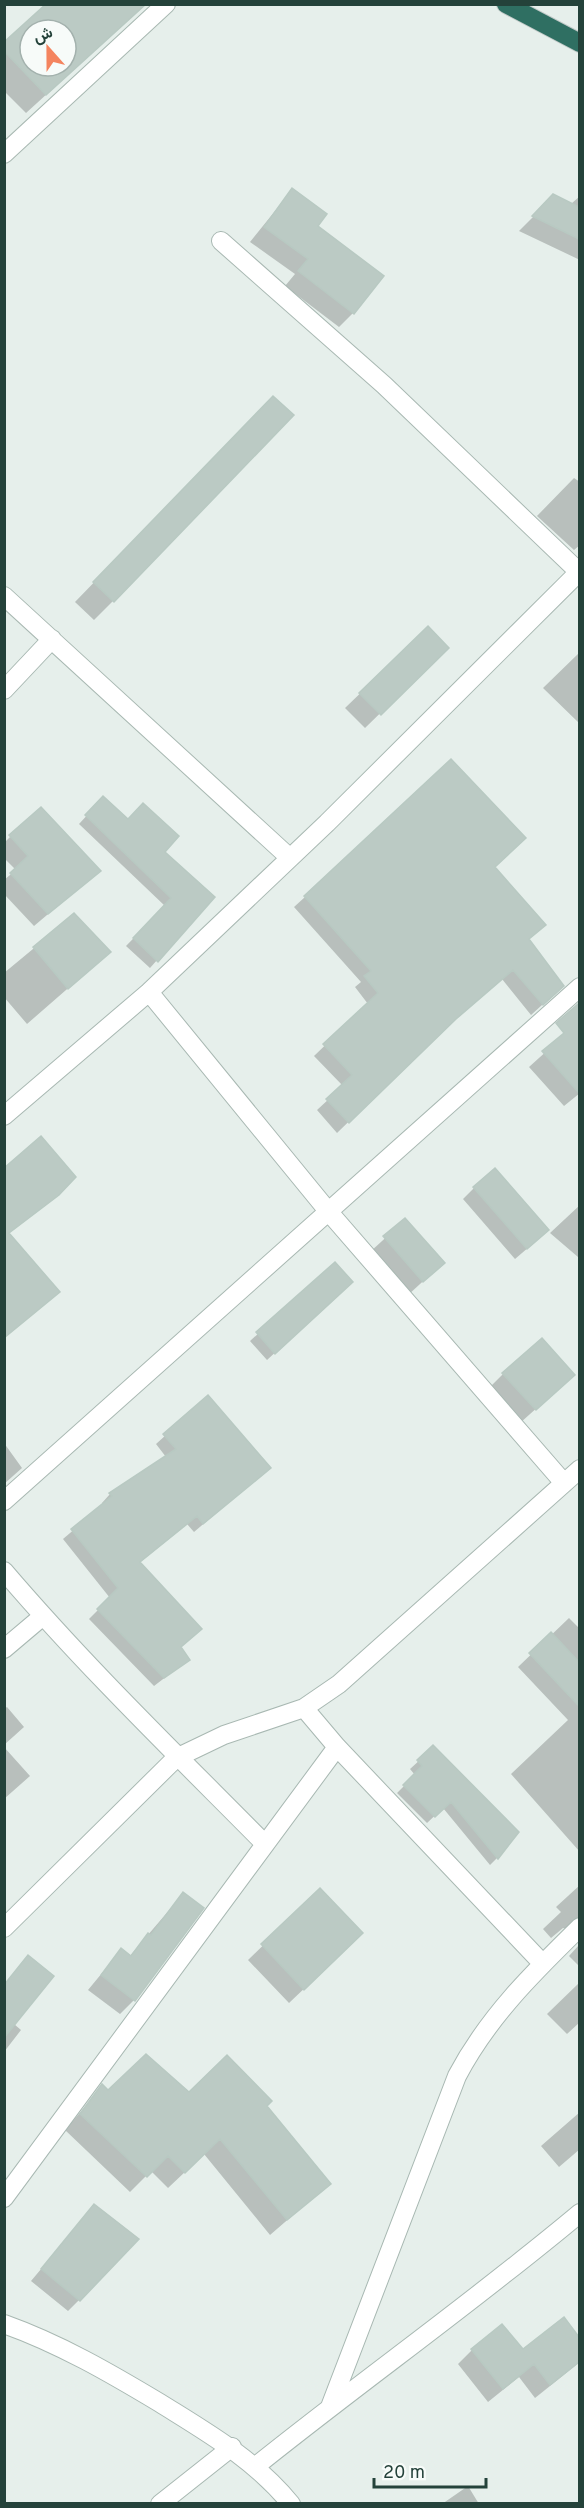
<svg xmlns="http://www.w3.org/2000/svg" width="584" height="2508" font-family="Overpass,Vazirmatn,sans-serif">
  <rect width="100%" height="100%" fill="#e6efeb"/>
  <path fill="#0003" fill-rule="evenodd" d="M48,4H146L26,113L4,91V44ZM30,30H66V66H30Z
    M292,190L316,226L353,313L339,327L285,286L295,274L250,242Z
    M554,196L571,204L580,196V260L519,231Z
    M254,417L113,601L94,620L75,602Z
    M574,478L580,482V545L574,550L537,516Z
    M428,628L447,648L365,728L345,708Z
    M580,652V724L543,688Z
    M103,798L213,897L150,968L126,946L165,906L79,824Z
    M10,837L99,871L34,926L4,894V880L16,870L4,858V843Z
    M493,867L552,996L531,1015L502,979L443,1030L337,1133L317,1110L343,1086L314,1056L368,1004L355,987L361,982L294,907L305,897Z
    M74,915L97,963L27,1024L4,997V973Z
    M580,1021V1093L564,1106L529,1067Z
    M474,1188L536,1241L515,1259L463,1199Z
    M580,1205V1255L578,1257L550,1233Z
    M405,1220L443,1263L408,1295L370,1252Z
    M335,1264L344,1289L267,1360L250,1341Z
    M503,1374L558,1389L520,1423L489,1388Z
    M208,1397L269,1468L194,1532L187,1524L139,1563L200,1629L179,1648L188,1660L154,1686L89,1619L110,1598L63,1539L103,1505L102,1503L110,1494L166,1457L156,1444Z
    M4,1443L22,1468L4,1484Z
    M569,1618L580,1629V1852L511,1774L568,1720L518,1667Z
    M7,1707L24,1727L4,1745V1709Z
    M4,1747L30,1776L4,1799Z
    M433,1748L497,1858L490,1865L443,1808L427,1823L397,1793L415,1775L410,1769Z
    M580,1885V1967L569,1956L579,1945L576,1932L563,1928L551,1938L543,1929L561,1912L556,1907Z
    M320,1890L347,1948L289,2003L248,1960Z
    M183,1894L134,2000L120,2014L88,1990L121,1950L129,1957Z
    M580,1982V2022L567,2034L547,2014Z
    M4,1986L14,2024L21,2030L4,2052Z
    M103,2086L108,2092L189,2094L265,2106L329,2184L270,2235L204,2154L168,2188L151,2171L130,2192L65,2130Z
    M580,2112V2149L559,2167L541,2146Z
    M94,2206L79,2300L68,2311L31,2281Z
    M563,2319L580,2339V2362L535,2398L519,2377L488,2402L458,2364L472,2350L522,2351Z
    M468,2486L479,2504H442Z"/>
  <path fill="#bbcac4" stroke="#b8c9c2" stroke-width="1.5" fill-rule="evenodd" d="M46,4H146L46,95L4,51V42ZM30,30H66V66H30Z
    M292,188L327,214L318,226L384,276L354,314L298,271L308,259L264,227Z
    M553,194L579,207V239L532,216Z
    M273,396L294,415L114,602L93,582Z
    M428,626L449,648L381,715L359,693Z
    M451,759L526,838L495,867L546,925L529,939L564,986L543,1005L513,970L456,1019L349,1123L326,1099L352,1075L323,1044L378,993L364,976L371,971L304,896Z
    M103,796L128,819L143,803L179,836L165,852L215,897L158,962L133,938L171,898L85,815Z
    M41,807L101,871L48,914L10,873L28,856L9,835Z
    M74,913L111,952L68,989L33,947Z
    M578,1004L579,1005V1093L542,1051L564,1033L556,1023Z
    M41,1136L76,1177L59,1195L9,1233L60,1292L4,1338V1168Z
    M495,1168L549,1230L527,1249L473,1187Z
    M405,1218L445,1263L423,1282L383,1236Z
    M335,1262L353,1282L275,1354L256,1332Z
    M542,1338L575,1375L536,1410L502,1373Z
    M208,1395L271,1468L203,1524L197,1516L140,1562L202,1629L181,1647L190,1660L164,1678L97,1609L118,1588L71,1529L112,1496L109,1493L176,1449L163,1434Z
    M551,1632L579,1662V1706L529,1653Z
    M433,1745L519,1832L498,1859L451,1802L435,1817L403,1785L422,1766L417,1760Z
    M320,1888L363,1933L304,1990L261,1944Z
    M183,1892L204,1908L135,2001L101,1975L121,1948L131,1956L148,1933L151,1935Z
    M28,1955L54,1976L4,2038V1985Z
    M146,2054L189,2092L227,2055L272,2101L267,2106L331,2184L287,2220L220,2139L185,2173L168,2156L147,2177L80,2114L102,2084L108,2090Z
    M94,2204L139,2239L80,2301L41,2269Z
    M564,2317L579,2337V2362L550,2385L534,2364L503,2389L471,2349L502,2324L523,2349Z"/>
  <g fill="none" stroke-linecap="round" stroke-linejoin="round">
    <defs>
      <path id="minor" d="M4,154L166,4
        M221,241L384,385L579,572
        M4,596L290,858
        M4,690L52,639
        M149,992L328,1211L564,1483
        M4,1116L149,992L327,823L580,571
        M4,1501L580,987
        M4,1571C86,1667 176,1754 264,1843
        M4,1649L43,1616
        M304,1708L337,1747L543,1964
        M4,1928L176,1758L224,1735L304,1708L339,1684L580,1469
        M4,2198L337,1747
        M4,2324C60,2344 110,2373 160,2403C208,2433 254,2459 291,2504
        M330,2407L457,2076C488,2017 533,1973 580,1927
        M256,2466C363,2380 475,2301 580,2213
        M160,2504L232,2447"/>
      <path id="highway" d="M506,4L580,43"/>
    </defs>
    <use href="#minor" stroke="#a8b8b2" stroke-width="20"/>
    <use href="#highway" stroke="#c2cac8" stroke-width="20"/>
    <use href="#minor" stroke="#fff" stroke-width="18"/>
    <use href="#highway" stroke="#2f6f62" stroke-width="18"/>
  </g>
  <rect width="584" height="2508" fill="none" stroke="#24423a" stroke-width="12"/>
  <g transform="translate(48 48) rotate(339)"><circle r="28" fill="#f7fbf9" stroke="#a3b1ad" stroke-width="1.5"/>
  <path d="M0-4.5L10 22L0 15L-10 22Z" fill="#f4845f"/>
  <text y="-9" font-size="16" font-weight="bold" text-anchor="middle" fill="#24423a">ش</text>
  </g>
  <path d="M374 2478v9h112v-9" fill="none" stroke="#24423a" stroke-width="3"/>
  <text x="383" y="2478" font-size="18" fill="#24423a" stroke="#f7fbf9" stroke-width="4.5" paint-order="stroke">20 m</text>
</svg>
